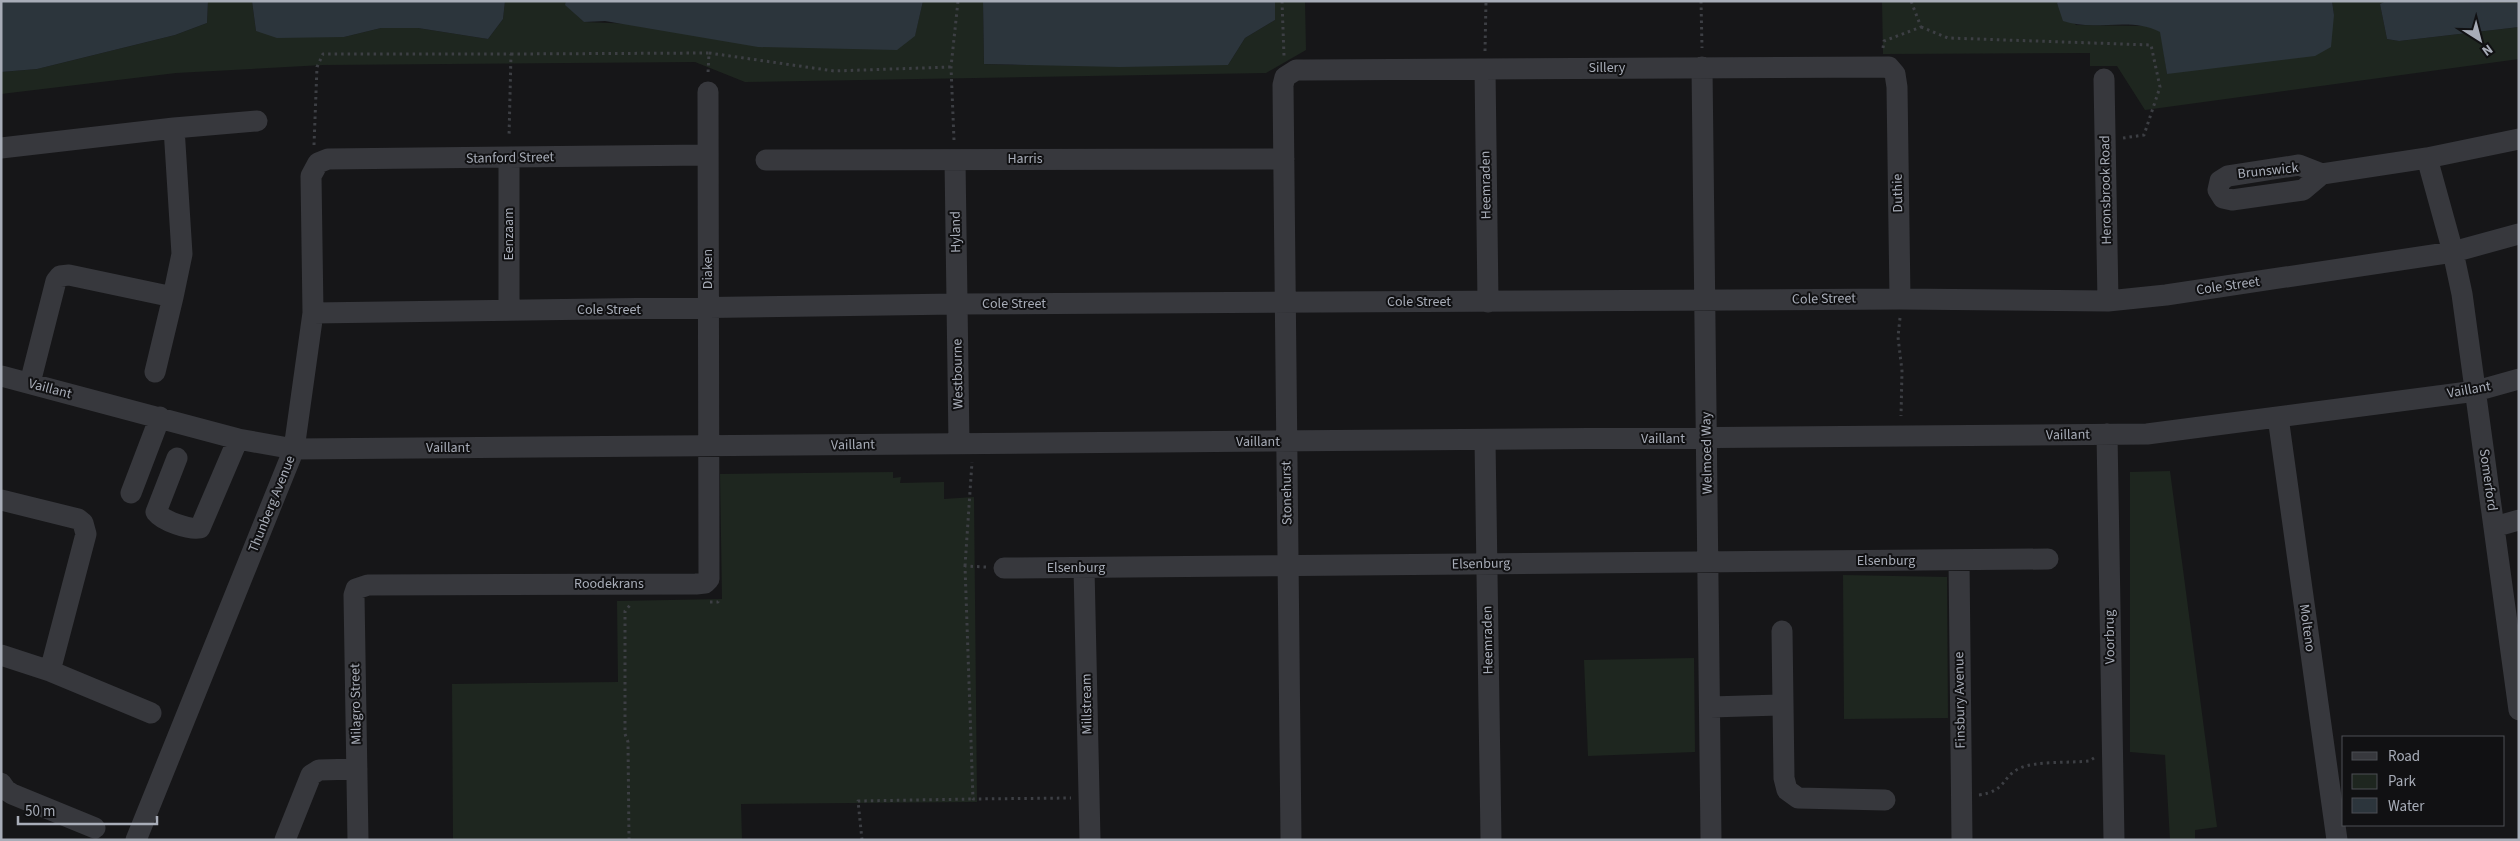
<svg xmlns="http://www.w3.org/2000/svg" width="2520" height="841" font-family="'Source Sans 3',sans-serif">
  <rect width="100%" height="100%" fill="#161618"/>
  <path fill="#1e261f" d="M208,1H252L256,31L344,37L381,28H418L488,39L503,19L505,1H566V5L584,22L915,35L923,1H983L984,64L1013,65H1228L1245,38L1275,20V1H1305L1306,50L1266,73L745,82L695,62L323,65L176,73L1,94V72L37,69L175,35L207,23Z
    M1882,1H2059L2057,4L2076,25L2149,26L2161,32L2167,74L2334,15L2332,1H2519V3L2386,1L2380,4L2387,39L2399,41L2519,27V59L2145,110L2117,66H2090V53L1883,54Z
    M2170,471L2217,827L2195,830V840H2170L2165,755L2130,752V472Z
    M893,472V478L901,477L900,483L944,482V499L974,497L977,802L741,804L742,840H453L452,684L618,682L617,601L722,599L720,474Z
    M1843,575L1947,577L1948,718L1844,719Z
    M1694,658L1695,752L1588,756L1584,660Z"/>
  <path fill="#2c353c" d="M1,1H208L207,23L175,35L37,69L1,72Z
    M252,1H505L503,19L488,39L418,28H381L344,37L277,38L256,31Z
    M566,1H923L915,36L897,50L758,47L605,21L584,22L565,5Z
    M983,1H1275V20L1245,38L1228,65L1120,67L984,64Z
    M2059,1H2332L2334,15L2331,47L2315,56L2167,74L2160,32C2131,16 2094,32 2063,21L2057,3Z
    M2386,1L2519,3V27L2399,41L2387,39L2380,4Z"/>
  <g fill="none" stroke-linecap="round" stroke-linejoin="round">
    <path stroke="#3d3f44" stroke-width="3" stroke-dasharray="2.5 4" stroke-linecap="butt" d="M1282,1L1284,56
      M1701,1L1702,48
      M1921,27L1948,38L2151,45L2160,87L2144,135L2123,138
      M1883,48L1884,41L1921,27L1911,1
      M1485,51L1486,1
      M709,53L834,71L951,67
      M511,54L709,53L708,73
      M954,140L951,67L958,1
      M314,145L317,67L323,54H511L509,137
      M1900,318L1898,337L1902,371L1901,416
      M965,566L972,462
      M986,567L965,566L973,799L1071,798
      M710,602H718L719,598
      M1979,795C2007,791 2001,777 2020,768C2036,761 2070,763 2089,761L2094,758
      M629,840L628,742L625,734V611L631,604
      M862,840L858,801L973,799"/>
    <path stroke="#37383d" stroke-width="21" d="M1702,67L1711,840
      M1485,69L1488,302
      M2104,79L2108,301
      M174,128L257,121
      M1,148L174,128L182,254L173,297L69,275L60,276L56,281L30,383
      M509,158V310
      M2427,158L2453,252L2462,294L2519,710
      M766,160L1284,159
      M955,160L959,443
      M2322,174L2303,190L2232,200L2223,198L2218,190L2220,181L2228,176L2299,165L2322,174L2427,158L2519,139
      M313,313L957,304L1900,299L2108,301L2166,295L2453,252L2519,234
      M155,372L173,297
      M1,376L238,439L294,449L2147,434L2476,391L2519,379
      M2278,417L2337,840
      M2107,434L2114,840
      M1485,440L1491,840
      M177,458L156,512C163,521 189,530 200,528L238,439
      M131,493L160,417
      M1,500L78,519L83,523L86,534L50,671L1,655
      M2494,527L2519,520
      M1959,560L1962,840
      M1004,568L2048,559
      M1084,568L1090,840
      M1782,631L1784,778L1787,790L1798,798L1885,800
      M50,671L151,713
      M1710,707L1783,705
      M1,783L6,790L12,794L95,828
      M136,840L294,449L313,313L311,176L318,163L328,159L708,155
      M285,840L311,775L319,770L357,769
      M358,840L354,595L356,589L368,585L696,584L705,583L709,579L708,92
      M1291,840L1283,85L1285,77L1296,70H1303L1889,67L1895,74L1897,87L1900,299"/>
  </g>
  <g text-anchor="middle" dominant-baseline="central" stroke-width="4" stroke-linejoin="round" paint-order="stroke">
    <g font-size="14" fill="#a8adb8" stroke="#111113">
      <text x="1607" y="68">Sillery</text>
      <text transform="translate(510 158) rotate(-1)">Stanford Street</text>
      <text x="1025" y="159">Harris</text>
      <text transform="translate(2268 171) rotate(-6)">Brunswick</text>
      <text transform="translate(1486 185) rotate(-91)">Heemraden</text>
      <text transform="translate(2106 190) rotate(-91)">Heronsbrook Road</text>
      <text transform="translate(1898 193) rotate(-91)">Duthie</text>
      <text transform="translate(956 232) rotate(-91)">Hyland</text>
      <text transform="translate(509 234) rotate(-90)">Eenzaam</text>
      <text transform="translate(708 269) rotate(-90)">Diaken</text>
      <text transform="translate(2228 286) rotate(-8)">Cole Street</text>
      <text transform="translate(1824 299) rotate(-1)">Cole Street</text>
      <text x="1419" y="302">Cole Street</text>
      <text x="1014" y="304">Cole Street</text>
      <text x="609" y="310">Cole Street</text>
      <text transform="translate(958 374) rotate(-91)">Westbourne</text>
      <text transform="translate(50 389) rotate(15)">Vaillant</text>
      <text transform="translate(2469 390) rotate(-10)">Vaillant</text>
      <text transform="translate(2068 435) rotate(-1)">Vaillant</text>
      <text x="1663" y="439">Vaillant</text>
      <text x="1258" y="442">Vaillant</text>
      <text transform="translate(853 445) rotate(-1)">Vaillant</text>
      <text x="448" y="448">Vaillant</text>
      <text transform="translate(1707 453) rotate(-91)">Welmoed Way</text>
      <text transform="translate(2488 480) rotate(82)">Somerford</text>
      <text transform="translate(1287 493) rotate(-91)">Stonehurst</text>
      <text transform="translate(272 504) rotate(-68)">Thunberg Avenue</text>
      <text x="1886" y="561">Elsenburg</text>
      <text transform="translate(1481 564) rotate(-1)">Elsenburg</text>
      <text x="1076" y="568">Elsenburg</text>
      <text x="609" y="584">Roodekrans</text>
      <text transform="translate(2307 628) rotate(82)">Molteno</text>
      <text transform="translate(2110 637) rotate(-91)">Voorbrug</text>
      <text transform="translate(1488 640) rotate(-91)">Heemraden</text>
      <text transform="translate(1960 700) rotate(-91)">Finsbury Avenue</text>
      <text transform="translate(356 704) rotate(-91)">Milagro Street</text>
      <text transform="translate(1087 704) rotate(-91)">Millstream</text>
    </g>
  </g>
  <rect width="2520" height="841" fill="none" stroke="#a8adb8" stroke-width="5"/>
  <rect x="2342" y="736" width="162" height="90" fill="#111113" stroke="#4d4f55"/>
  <rect x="2352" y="752" width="25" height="8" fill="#37383d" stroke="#4d4f55"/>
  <text x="2388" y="761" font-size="15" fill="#a8adb8">Road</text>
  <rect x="2352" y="774" width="25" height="15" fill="#1e261f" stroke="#4d4f55"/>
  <text x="2388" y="786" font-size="15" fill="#a8adb8">Park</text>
  <rect x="2352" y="798" width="25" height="15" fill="#2c353c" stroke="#4d4f55"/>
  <text x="2388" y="811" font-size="15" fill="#a8adb8">Water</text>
  <g transform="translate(2480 40) rotate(144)" stroke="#111113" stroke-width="4" paint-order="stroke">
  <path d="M0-4L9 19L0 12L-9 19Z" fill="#a8adb8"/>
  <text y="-8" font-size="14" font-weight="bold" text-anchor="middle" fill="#a8adb8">N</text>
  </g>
  <path d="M18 816v8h139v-8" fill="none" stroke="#a8adb8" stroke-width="2.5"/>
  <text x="25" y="816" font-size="15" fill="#a8adb8" stroke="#111113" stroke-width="4" paint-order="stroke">50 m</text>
</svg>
